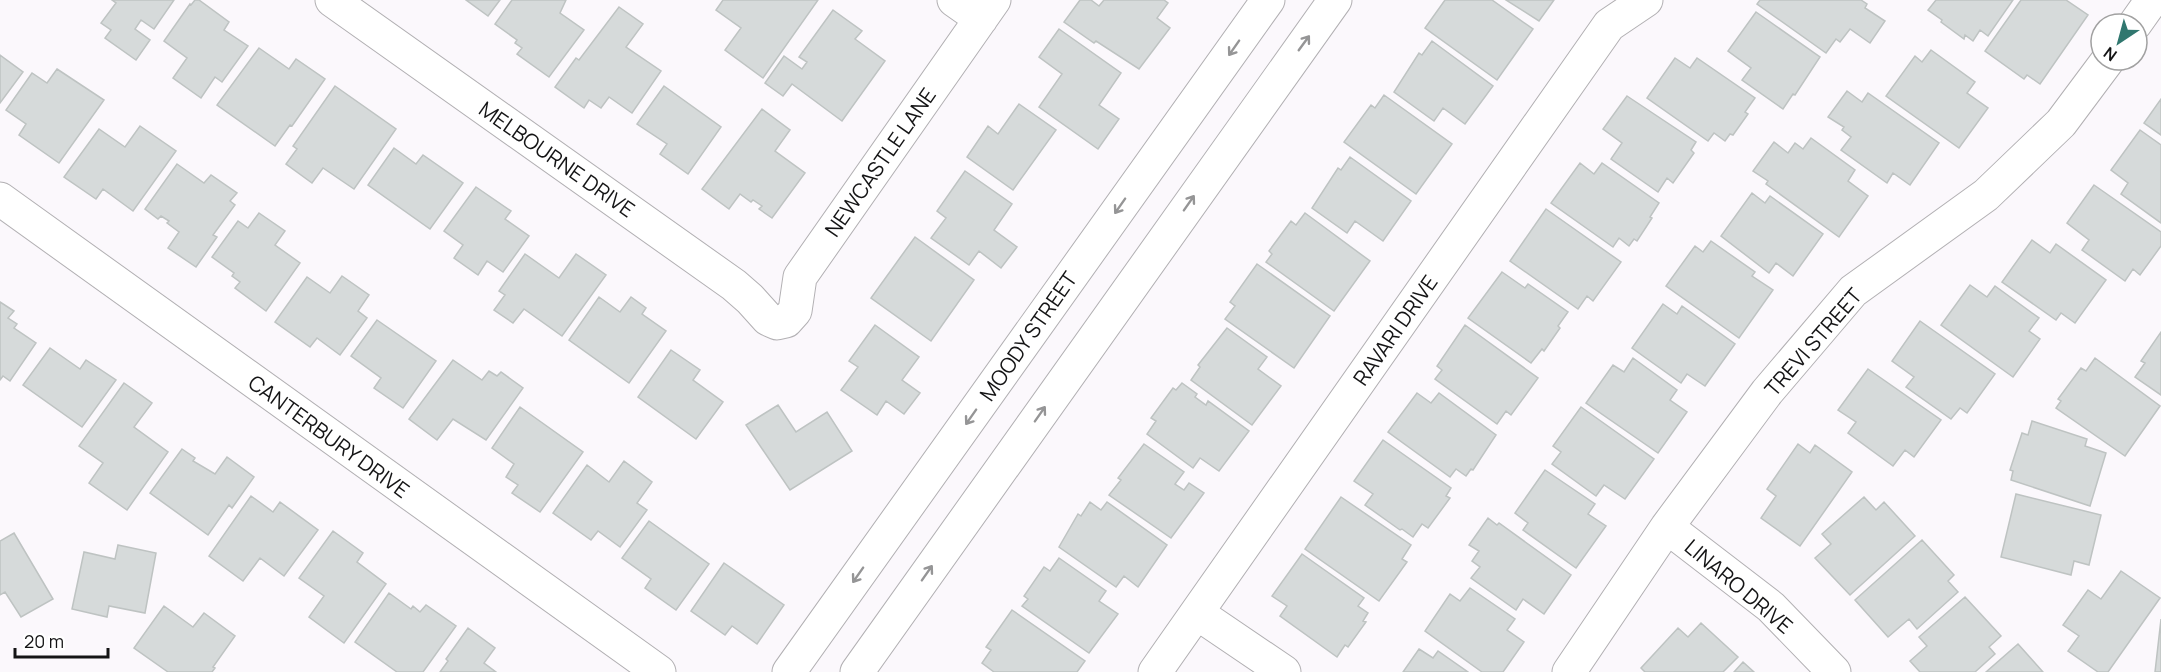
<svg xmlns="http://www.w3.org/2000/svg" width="2161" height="672" font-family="Manrope,sans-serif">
  <rect width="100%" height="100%" fill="#fbf8fc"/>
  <path fill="#d6dada" stroke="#bec3c2" stroke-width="1.5" d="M112,0H174L154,29L141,20L135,29L150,40L136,60L105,38L111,30L101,23L116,3Z
    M195,0H199L229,22L224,30L248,46L222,82L215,77L201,98L173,78L187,58L164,41L190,4L191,5Z
    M466,0H500L488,16Z
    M512,0H566L560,13L584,30L549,77L517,54L522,48L515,43L517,40L495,24Z
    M723,0H818L763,78L725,50L741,28L716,10Z
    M1080,0H1091L1099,6L1104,0H1164L1168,3L1157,18L1170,28L1139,69L1096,41L1094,43L1064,22Z
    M1445,0H1492L1533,29L1497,80L1425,28Z
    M1506,0H1554L1539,21Z
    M1760,0H1861L1867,4L1865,8L1885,21L1870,43L1850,29L1840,42L1836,39L1826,53L1757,4Z
    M1936,0H2013L1988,36L1980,30L1973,41L1965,35L1964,39L1941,22L1942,20L1928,10Z
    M2021,0H2066L2088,15L2040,84L2027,75L2024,79L1985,51Z
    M619,7L643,24L626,47L661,71L632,113L609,97L601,108L589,100L584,108L555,87L576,58L579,60Z
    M833,10L862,31L855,39L885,61L842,121L792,84L783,96L765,83L784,56L802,69L807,62L799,57Z
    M1756,12L1820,57L1795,95L1793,94L1783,109L1742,80L1751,68L1728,51Z
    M1059,29L1121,73L1099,105L1119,119L1098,149L1039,107L1062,74L1039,57Z
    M1432,41L1493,86L1465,124L1443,108L1434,121L1394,92L1419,53L1422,55Z
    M259,48L289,69L296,59L325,79L292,126L290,125L275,146L217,105Z
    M1931,50L1975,82L1967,93L1988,108L1959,148L1886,96L1915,56L1922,62Z
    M0,55L23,72L0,103Z
    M1675,58L1690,68L1697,58L1755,98L1745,112L1748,114L1733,135L1730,134L1725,141L1714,133L1708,141L1647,98Z
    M57,69L104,100L59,163L19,135L26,124L6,110L32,73L47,83Z
    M335,86L396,129L354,189L323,168L312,183L286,164L297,149L293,146Z
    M664,86L721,127L688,174L660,154L667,144L637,124Z
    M1847,91L1862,102L1868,93L1939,143L1910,185L1893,173L1887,183L1841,150L1851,137L1842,130L1844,127L1828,117Z
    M1384,95L1452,144L1416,194L1344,142L1371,105L1375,108Z
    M1627,96L1696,142L1691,150L1694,153L1673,183L1667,178L1658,192L1611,159L1622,143L1603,129Z
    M2161,99V135L2144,123Z
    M1019,104L1056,130L1013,190L967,157L988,126L998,134Z
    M762,109L790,130L775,151L805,173L772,218L759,209L762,206L753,200L751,202L740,194L729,209L702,189Z
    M140,126L176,151L133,211L103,189L96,199L64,177L99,129L125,147Z
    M2140,130L2161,145V223L2121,194L2128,183L2111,170Z
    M1811,138L1855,170L1848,181L1868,196L1839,237L1766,184L1768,181L1753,171L1774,142L1788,153L1795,143L1803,149Z
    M394,148L416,164L423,155L463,183L430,229L368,185Z
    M1350,157L1411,201L1383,241L1355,221L1347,233L1312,208L1338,168L1341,170Z
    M1580,163L1594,174L1602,163L1659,203L1650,217L1652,218L1637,241L1634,239L1629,246L1619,238L1613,247L1551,203Z
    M177,164L204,183L211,175L237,193L230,201L235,205L213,235L217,237L196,267L168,248L179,232L167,223L169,221L161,216L158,219L145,209Z
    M965,171L1012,204L994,230L1017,247L1001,268L979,251L969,265L931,238L946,218L937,211Z
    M2094,185L2161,232V246L2140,275L2133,269L2125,281L2082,250L2089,240L2067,223Z
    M476,187L511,211L505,219L529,236L503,272L487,261L478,275L454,258L463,245L444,231Z
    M1752,193L1765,203L1770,196L1823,234L1793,276L1776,263L1769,273L1721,236Z
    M1546,209L1621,262L1593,301L1587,296L1578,309L1510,261Z
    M259,213L285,231L275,245L300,263L266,311L235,288L240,282L232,276L234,273L212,257L238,221L248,228Z
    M1305,213L1370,261L1334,311L1266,262L1272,254L1269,251L1291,221L1296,225Z
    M915,237L974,280L931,341L871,298Z
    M2032,240L2050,253L2056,244L2106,280L2075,323L2061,313L2056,320L2002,282Z
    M1711,241L1755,272L1752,276L1773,290L1739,338L1666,286L1695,246L1703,252Z
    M525,254L559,278L576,254L606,275L562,336L524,309L513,323L494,310L505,295L499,291Z
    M1257,264L1330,316L1294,368L1225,319L1235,306L1230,302Z
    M1502,272L1525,288L1528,284L1568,312L1558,326L1560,328L1544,351L1542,349L1531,363L1468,318Z
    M342,276L369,295L358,311L367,318L340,355L317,338L310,347L275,322L307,277L330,293Z
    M1970,285L1987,297L1995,286L2039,318L2029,331L2040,339L2013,377L1941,325Z
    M599,297L620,312L631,297L646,308L642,314L666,331L629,383L569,340Z
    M0,302L14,311L8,318L17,324L14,328L36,343L10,381L3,376L0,380Z
    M1663,304L1677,314L1682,306L1735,344L1705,386L1687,374L1681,383L1632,348Z
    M377,320L436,361L403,408L374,388L381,378L351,356Z
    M1920,321L1995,374L1967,413L1960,408L1951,419L1906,387L1914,377L1892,361Z
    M875,325L919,357L902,380L920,393L904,414L886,401L877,415L841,390L858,367L849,361Z
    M1465,325L1538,378L1511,415L1506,411L1497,424L1435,379L1442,370L1437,366Z
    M1227,328L1267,357L1258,369L1281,386L1252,425L1191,380L1200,367L1198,365Z
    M2161,332V395L2135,377L2145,363L2141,361Z
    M50,348L80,369L86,360L116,380L82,427L23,385Z
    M671,350L700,370L693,380L723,402L696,439L638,397Z
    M1633,358L1677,390L1670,400L1687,412L1658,453L1586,403L1613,365L1624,372Z
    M2095,358L2160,406L2125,456L2056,408L2061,401L2058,399L2081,368L2086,371Z
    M453,360L482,380L489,371L497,376L501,372L523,388L486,440L453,419L437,440L409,419Z
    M1868,369L1941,420L1914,457L1905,450L1893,466L1848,433L1856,422L1838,410Z
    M124,383L152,403L134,427L168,452L127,510L89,483L103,463L79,446Z
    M1182,383L1197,394L1195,397L1206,405L1208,401L1249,431L1219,471L1200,458L1193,468L1147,434L1156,421L1151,418L1173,388L1176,390Z
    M1417,393L1431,403L1439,393L1496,435L1473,470L1471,469L1466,476L1456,469L1450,477L1388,432Z
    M778,405L796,432L827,412L852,451L790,490L746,425Z
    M520,407L583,452L540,512L512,493L518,485L506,477L514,464L492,448Z
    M1581,407L1654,459L1625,499L1604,485L1596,496L1552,464L1561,452L1553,446Z
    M2032,421L2087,439L2085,446L2106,453L2090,506L2011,480L2013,471L2010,470L2022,433L2028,435Z
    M1383,440L1451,488L1446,496L1450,498L1428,528L1422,524L1413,537L1402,529L1400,530L1365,505L1373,494L1354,481Z
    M1144,444L1184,472L1175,484L1184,490L1189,483L1204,493L1171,538L1109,495L1121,480L1118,478Z
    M1798,444L1810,453L1815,445L1852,472L1800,546L1761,518L1776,496L1767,489Z
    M182,449L195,458L193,461L215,474L227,457L254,477L232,508L229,505L208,535L150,493Z
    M624,461L652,482L637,503L647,510L620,547L598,531L591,540L553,513L587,465L609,482Z
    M1545,470L1595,504L1588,514L1606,526L1576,568L1523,530L1528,523L1515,513Z
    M2016,494L2101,515L2089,565L2074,561L2071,575L2001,557Z
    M251,496L273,512L280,502L318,530L284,576L260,558L243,581L209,556Z
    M1341,497L1411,545L1402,559L1407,562L1379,601L1305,549Z
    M1864,497L1876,510L1884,502L1915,536L1850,595L1815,558L1831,544L1822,534Z
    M1090,502L1101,510L1107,502L1167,545L1138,587L1124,576L1116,587L1059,547L1078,514L1081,516Z
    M1488,518L1497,525L1499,523L1571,575L1544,614L1523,599L1516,610L1471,578L1480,567L1472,561L1479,551L1469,545Z
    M649,521L709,564L676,610L645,588L651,579L622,558Z
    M333,531L363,553L357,562L386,584L344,643L309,617L324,596L299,578Z
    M14,533L53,599L21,617L5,592L0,595V541Z
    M1922,540L1954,575L1948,581L1958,592L1917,629L1909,619L1888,637L1855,600Z
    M118,545L156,553L145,613L109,606L107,617L72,609L84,552L115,559Z
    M1302,554L1364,598L1358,606L1368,613L1363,621L1366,622L1348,647L1345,645L1337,657L1280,616L1287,606L1272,596Z
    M1059,558L1106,591L1099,601L1118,614L1089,653L1022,606L1028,599L1024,596L1044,567L1050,571Z
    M724,563L784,605L757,644L732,626L725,635L691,611Z
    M2121,571L2160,598L2108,672H2098L2068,651L2079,636L2063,625L2088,590L2101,599Z
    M1470,588L1515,619L1507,630L1524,642L1503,672H1482L1425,631L1450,594L1460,601Z
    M389,593L411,609L413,606L420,612L426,605L456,626L423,672H397L355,642Z
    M1965,597L2001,636L1989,647L1995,654L1975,672H1920L1910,661L1927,646L1919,637Z
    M164,606L193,627L204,613L235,636L213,667L215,668L212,672H168L134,648Z
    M1012,610L1085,661L1077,672H994L982,663L991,650L986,647Z
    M2161,619V672H2155Z
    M1701,623L1738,657L1723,672H1645L1641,668L1678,628L1688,637Z
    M468,628L495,648L484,663L496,672H440L448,661L446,659Z
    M2018,644L2043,672H1986Z
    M1419,649L1433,658L1438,651L1468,672H1403Z
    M1743,662L1754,672H1734Z"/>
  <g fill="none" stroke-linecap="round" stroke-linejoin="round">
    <defs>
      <path id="minor" d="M332,0L734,285L750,299L768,319L777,323L786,321L795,311L800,277L994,0
        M954,0L981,19
        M2135,24L2152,0
        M0,199L659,672
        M1667,527L1771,607L1834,672
        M1197,613L1284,672
        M1155,672L1609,25L1646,0
        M1569,672L1667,527L1767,392L1853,291L1986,195L2061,123L2108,60"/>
      <path id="secondary" d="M789,672L1268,0
        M857,672L1335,0"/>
    </defs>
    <use href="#minor" stroke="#b2b0b3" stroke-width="35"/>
    <use href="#secondary" stroke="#b2b0b3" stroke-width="35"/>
    <use href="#minor" stroke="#fff" stroke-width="33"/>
    <use href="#secondary" stroke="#fff" stroke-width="33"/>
  </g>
  <defs><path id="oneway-shaft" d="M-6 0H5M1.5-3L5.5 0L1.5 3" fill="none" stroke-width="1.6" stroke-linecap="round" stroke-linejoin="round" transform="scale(1.5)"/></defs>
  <g stroke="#959596">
    <use href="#oneway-shaft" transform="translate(1304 43) rotate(-54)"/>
    <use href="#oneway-shaft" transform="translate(1234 48) rotate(125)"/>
    <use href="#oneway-shaft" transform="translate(1189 203) rotate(-55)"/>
    <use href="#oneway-shaft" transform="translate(1120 206) rotate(125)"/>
    <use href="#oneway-shaft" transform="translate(1040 414) rotate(-55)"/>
    <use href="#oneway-shaft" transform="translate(971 417) rotate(125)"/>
    <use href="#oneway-shaft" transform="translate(927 573) rotate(-55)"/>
    <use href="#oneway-shaft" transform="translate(858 575) rotate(125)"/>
  </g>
  <g text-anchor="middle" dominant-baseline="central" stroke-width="4.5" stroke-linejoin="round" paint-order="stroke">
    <g font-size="21" fill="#141415" stroke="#fff">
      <text transform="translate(557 159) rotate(35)">MELBOURNE DRIVE</text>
      <text transform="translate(880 162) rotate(-55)">NEWCASTLE LANE</text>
      <text transform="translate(1395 330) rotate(-55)">RAVARI DRIVE</text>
      <text transform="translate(1028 336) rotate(-55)">MOODY STREET</text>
      <text transform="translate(1813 342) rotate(-49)">TREVI STREET</text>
      <text transform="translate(329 436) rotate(36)">CANTERBURY DRIVE</text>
      <text transform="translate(1739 586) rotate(40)">LINARO DRIVE</text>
    </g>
  </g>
  <g transform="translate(2119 42) rotate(216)"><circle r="28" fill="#ffffff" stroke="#a1a1a1" stroke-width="1.5"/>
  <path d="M0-4.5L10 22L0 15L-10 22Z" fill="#30776f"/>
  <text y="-9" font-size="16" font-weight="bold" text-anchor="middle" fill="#141415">N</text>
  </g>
  <path d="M15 648v9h93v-9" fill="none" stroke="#141415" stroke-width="3"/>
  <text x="24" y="648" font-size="18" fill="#141415" stroke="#ffffff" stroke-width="4.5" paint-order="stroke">20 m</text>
</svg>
